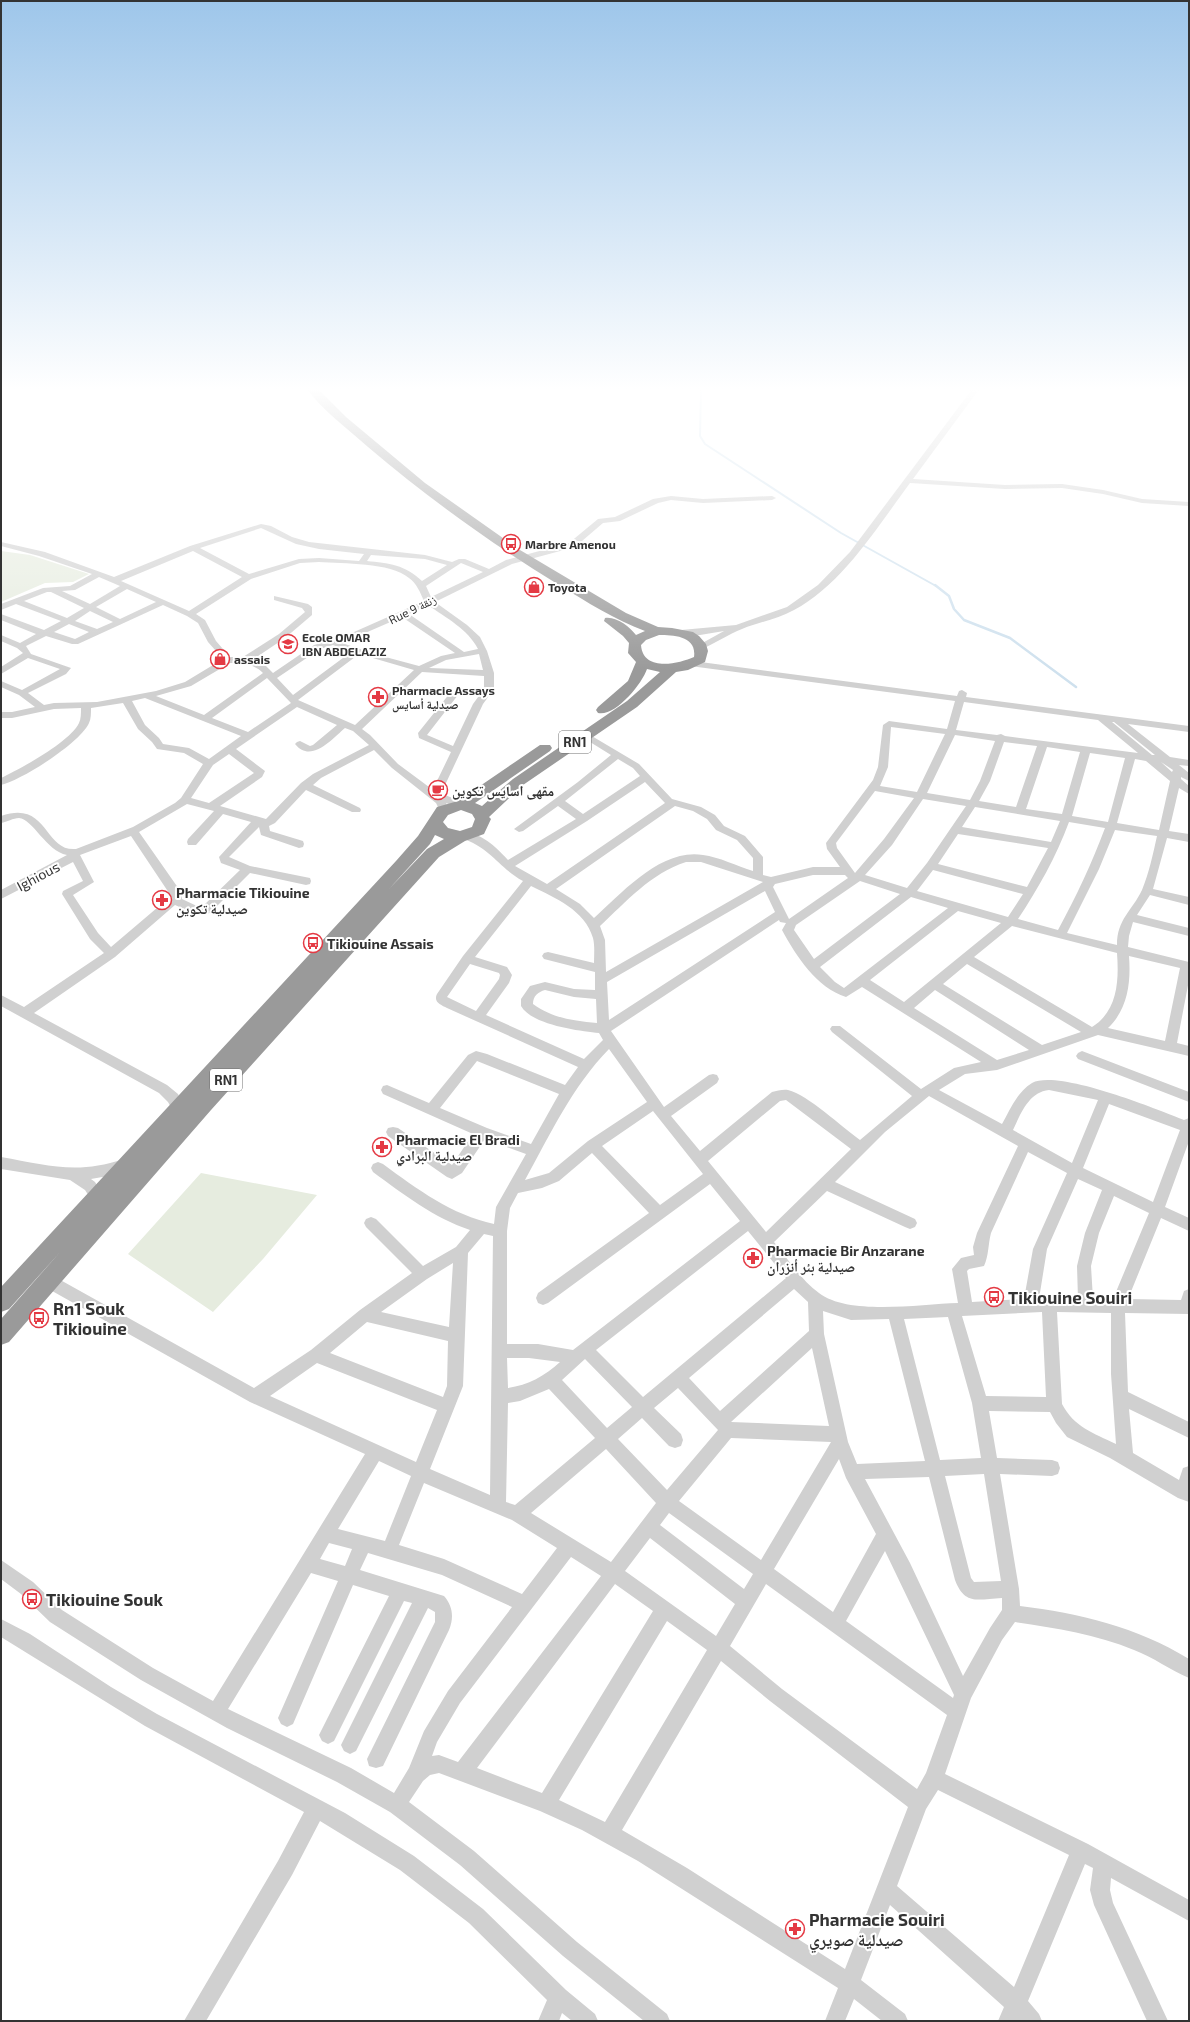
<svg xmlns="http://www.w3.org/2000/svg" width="1190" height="2022" font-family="'Exo 2','Noto Naskh Arabic',sans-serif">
  <rect width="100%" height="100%" fill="#fff"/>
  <path fill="#e6ecdf" d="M1,551L30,555L89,574L73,582L45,583L1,602Z
    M201,1173L317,1195L263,1259L213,1312L128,1254Z"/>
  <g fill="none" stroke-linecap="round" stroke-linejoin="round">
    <path stroke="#cfe1ee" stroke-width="2" d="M701,388L700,436L705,444L841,533L936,586"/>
    <path stroke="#cfe1ee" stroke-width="2.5" d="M935,585L949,596L954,609L964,620L1010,638L1076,687"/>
    <path fill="#d0d0d0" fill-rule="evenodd" d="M973,388H980L913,479L1005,485L1062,484L1103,490L1142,499L1189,502V506L1142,503L1103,494L1062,488L1005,489L910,483C878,526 842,585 794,610C778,619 759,622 742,629C729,634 717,642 704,648L701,649L697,646L724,631L700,635H678L677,633L681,630L736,625L787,607L818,585L850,552Z
      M671,496L703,499L772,496L776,498L772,500L703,503L671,500L658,503L620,521L603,523L575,547L512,564L435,602L467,625L480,637L487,651L494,673V689L483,704L446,783L436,791L464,803L465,805L464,807L460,808L446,803L449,809L448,811H440L436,803L392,768L374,750L321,778L313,785L360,808L361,810L360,812H352L306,790L275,823L269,826L270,831L303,841L304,844L303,847L299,848L261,835L259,827L229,857L250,866L310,878L311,881L310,884L306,885L250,873L210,913L198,915L175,905L115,957L34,1013L167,1085L178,1094L185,1109L184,1113L179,1114L174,1113L168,1102L159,1093L1,1006V995L24,1007L104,953L90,939L62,894L63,891L83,881L73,862L1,899V890L67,855C46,851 33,819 19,818C13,818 7,822 1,823V816C48,799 44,852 76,849L133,827L175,803L181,798L203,764L184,753L157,749L152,742L138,729L123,703L91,708C91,713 91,719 89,723C80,743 22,780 1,785V778C20,769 70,742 79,723C81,719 81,713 81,708L54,709L12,718H1V712H12L35,707L19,695L1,687V681L22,690L60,669L28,658L1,674V667L23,653L17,648L1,641V635L20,643L36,634L1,620V614L44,630L61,621L16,604L1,610V604L43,588L70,586L92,574L39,556L1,546V542L45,552L114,577L190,546L261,524L271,526L292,537L309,542L425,555L452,562L459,559H465L489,569L506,560L569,543L598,519L615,517L653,499ZM261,528L296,544L319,549L364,554L359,561L319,558L299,559L249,574L200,548ZM193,551L242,577L189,611L121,581ZM371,555L425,559L447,565L422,581C406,565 388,563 367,561ZM319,562C343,564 390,562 409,578C417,584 420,592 424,601L345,636L314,645L273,673L266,666L252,660L285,638L312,615V607L308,604L274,596V600L302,608L305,612L279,634L243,657H230L216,641L205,620L196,614L251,579L300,563ZM461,563L483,572L431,597L426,586ZM99,577L120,586L90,604L62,591L75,590ZM127,589L156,602L120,619L96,607ZM47,592H51L84,608L67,618L24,601ZM163,605L187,616L198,623L208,642L223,659L185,682L156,691L97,702L54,703L44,705L28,693L66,674L71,668L31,654L26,646L46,636L72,644H78ZM428,605C446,618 468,629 478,649L464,652L409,614ZM90,611L113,622L97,629L75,621ZM402,617L455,653L441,656L419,666L378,655L342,643ZM69,624L89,632L75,639L54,632ZM333,645L351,652L293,695L277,678L320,649ZM359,654L414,670L355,725L298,700ZM479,654L483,670L429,668L446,660ZM230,663C242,663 254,664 263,673L204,715L156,696L191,686ZM422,672L484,676V689L473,704L453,746L427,735L458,695L456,693H450L418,733L419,738L451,752L437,781L429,787L398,764L370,735L362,729ZM267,678L291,703L248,732L212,718ZM145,698L241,736L209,759L189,748L163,744L159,738L145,725L132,701ZM297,707L337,725L313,745L310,746L300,741L297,742L295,744C311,764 332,739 345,728L353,731L369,745L313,774L301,783L266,819L220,806L262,777L265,771L236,749ZM229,754L254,773L209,803L191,798L213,765ZM187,804L214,811L188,839L187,842L188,845H196L223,814L251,822L219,857L221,863L240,870L203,906L199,907L182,899L181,892L139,832ZM131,836L171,896L111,947L98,933L73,895L94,882L80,855Z
      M693,661L957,696L959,691L962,690L967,693L966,697L1189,726V732L1128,724L1170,757L1189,760V766L1179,765L1189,773V781L1181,777V779L1189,786V794L1179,788L1169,831L1189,834V842L1167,838L1153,889L1189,897V905L1150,895L1137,915L1189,928V936L1133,922L1129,936L1128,947L1189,962V980L1177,1043L1189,1046V1056L1098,1035L997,1070L965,1074L939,1090L1002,1124C1010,1110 1017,1092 1032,1083C1058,1069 1156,1109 1184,1120L1189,1118V1141L1165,1207L1189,1218V1231L1161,1218L1128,1299L1181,1300L1184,1291L1189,1289V1314L1125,1313L1128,1392L1189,1422V1438L1129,1409L1133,1453L1179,1480L1183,1468L1189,1466V1502L1178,1498L1110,1458L1067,1437L1056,1423L1050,1412L989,1411L997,1458L1052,1460L1058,1462L1060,1468L1058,1474L1052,1476L1000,1474L1019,1589L1020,1606C1079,1613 1137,1627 1189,1659V1678C1170,1670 1153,1657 1134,1650C1096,1634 1056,1628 1015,1622L1002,1640L971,1698L945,1774L1088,1844L1189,1900V1921L1111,1878L1110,1890L1113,1903L1168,2021H1147L1094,1905L1090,1890L1093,1868L1085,1864L1028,2001L1039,2014L1042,2021H998L1004,2007L890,1905L861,1980L905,2014L908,2021H882L854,1999L845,2021H825L838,1988L638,1861L582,1830L540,1811L439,1773L430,1775L423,1781L409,1802L474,1851L577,1942L667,2014L670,2021H644L563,1956L460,1865L390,1812L337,1782L227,1728L141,1680L50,1622L21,1594L1,1579V1560L33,1582L62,1610L153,1668L213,1701L365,1454L250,1402L45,1287L43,1282L45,1277L50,1275L55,1277L254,1388L311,1350L360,1310L412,1273L366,1227L364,1223L366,1219L371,1217L376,1219L423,1266L456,1247L470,1230C434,1218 403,1194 373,1172L371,1168L373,1164L378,1162L383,1164C417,1189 452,1215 494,1224L496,1207L526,1154L485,1139L462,1173L452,1179L447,1177L388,1136L386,1132L388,1128L393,1127L398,1128L452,1165L473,1134L383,1094L381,1090L383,1086L387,1085L429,1103L468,1055L476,1051L487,1054L565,1085L578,1067L447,1008C441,1005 433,1002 437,994L463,956L523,881C498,867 491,848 461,838L460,836L461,834C479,829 498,849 508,860L576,819L558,806L523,831L519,832L514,829L578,782L611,755L582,737L580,735L585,732L639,764L672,799L701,807L715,815L724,826L745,836L763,857V875L771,877L813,867H840L827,849L826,843L873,780L878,767L883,725L889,721L947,729L955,701L690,666V662ZM964,702L1098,720L1138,753L1005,736L1001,734L997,735L956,730ZM1112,722H1114L1155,755H1152ZM891,727L945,734L917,792L880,786L888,767ZM955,735L995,741L980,781L970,800L927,793ZM1004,742L1037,746L1016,807L979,801L990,781ZM1047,747L1080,752L1062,814L1026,809ZM1090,753L1125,758L1108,822L1072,816ZM618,759L633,768L640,776L583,814L565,801ZM1135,759L1146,761L1170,781L1159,830L1117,823ZM1161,762L1173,770L1172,772ZM645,782L665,803L547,884L515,866L587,821ZM875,791L914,798L884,839L855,873L837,848L836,843ZM923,799L966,806L927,863L907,888L865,875L892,845ZM675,806L693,811L707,819L716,830L737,840L753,858V871C737,866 719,857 703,855C661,848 622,893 594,918L580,904L556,889ZM975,807L1060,821L1051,842L962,827ZM1069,822L1105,828C1092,863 1076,897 1058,930L1018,919C1038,889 1056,857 1069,822ZM1115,830L1157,836C1153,854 1149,873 1142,890C1132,911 1117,919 1117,945L1067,933L1099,869ZM958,834L1048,848L1027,887L938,864ZM686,862H701L763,882L606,972L605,940L600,926C626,902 651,873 686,862ZM933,870L1023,894L1008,917L917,891ZM813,875H845L848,878L789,919L773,887L775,884ZM860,881L900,894L814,959L794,930L796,925ZM531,886C555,898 585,910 593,938C595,946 594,955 594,963L548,952L544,953L542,956L544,959L595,972V990L574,989L545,982L530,986L521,999V1006C532,1025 579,1031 599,1033L603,1040L584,1059L486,1015L509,983L512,975L507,967L475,957ZM765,891L775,912L609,1020L607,982ZM911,897L948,908L844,988L835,982L820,967ZM958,911L1001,923L904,1002L870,980ZM779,920L780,922L786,923L782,930C796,956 817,988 846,997L862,987L981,1062L954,1068L921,1089L840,1026H832L830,1029L832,1032L912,1096L860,1140C842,1127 808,1095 788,1090C783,1089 777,1091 772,1092L700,1151L671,1116L717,1083L719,1079L717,1075L713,1074L709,1075L664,1107L611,1031ZM1012,926L1117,953C1119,980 1118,1011 1092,1027L974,957ZM1129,956L1180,968L1165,1041L1108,1028C1128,1009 1131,982 1129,956ZM470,964L499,973L500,975L499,979L476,1011L447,997ZM967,964L1081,1032L1042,1045L943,984ZM545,990L574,997L596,999L597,1023C574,1021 552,1018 533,1004C533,996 538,992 545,990ZM935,990L1029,1050L997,1060L914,1008ZM609,1049L647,1102L588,1141L549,1173L525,1180C551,1133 572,1087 609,1049ZM477,1061L559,1094L531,1144L487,1128L440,1108ZM1049,1090L1098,1100L1072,1163L1013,1130C1021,1113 1029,1092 1049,1090ZM929,1096L1018,1146L977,1233L973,1247L974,1255L961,1258L952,1269L958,1303C920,1304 849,1316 819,1293C801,1280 788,1259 774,1242L827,1191L905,1227L910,1229L915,1227L917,1223L915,1219L835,1182L885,1132ZM786,1100L851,1149L766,1232L708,1161L780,1101ZM1109,1104L1180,1130L1153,1202L1083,1168ZM653,1111L703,1174L660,1205L602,1146ZM1028,1152L1067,1173L1033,1249L1024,1299L972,1302L967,1271L969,1269L984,1266C989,1255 988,1244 991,1233ZM592,1153L649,1213L538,1293L536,1298L538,1303L543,1305L548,1303L710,1184L740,1221L573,1350L538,1344H507V1231L510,1208L518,1193L542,1188L559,1181ZM1078,1179L1102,1190L1085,1233L1077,1266L1078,1299H1039L1047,1249ZM1114,1196L1149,1213L1113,1299H1093L1091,1266L1099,1233ZM748,1231L786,1278L643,1397L596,1350ZM484,1234L493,1236L490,1495L430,1469L463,1386L468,1253ZM453,1263L449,1327L381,1312L427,1279ZM794,1289L808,1302L809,1331L720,1411L689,1378ZM823,1311L851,1320L889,1319L925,1461L857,1464L848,1442L824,1334ZM1042,1312L1046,1397L986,1396L962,1316ZM1057,1312L1111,1313V1374L1116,1444C1093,1433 1074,1427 1062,1404ZM948,1317L972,1403L981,1458L940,1460L904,1319ZM367,1322L448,1341L447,1386L443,1397L330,1353ZM812,1348L829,1426L731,1422ZM507,1358H529L560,1362C545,1376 528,1385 508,1388ZM585,1359L632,1407L607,1428L562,1380ZM317,1363L437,1410L416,1462L270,1396ZM678,1388L718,1430L667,1490L618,1439L642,1418L669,1446L675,1448L681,1446L683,1440L681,1434L654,1408ZM549,1389L595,1438L515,1505L506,1502L508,1403L520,1401ZM731,1438L831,1442L761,1560L679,1501ZM606,1449L656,1503L611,1562L531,1513ZM839,1459L846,1478L876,1534L833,1612L774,1569ZM379,1461L411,1476L385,1541L338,1529ZM984,1474L1001,1581L974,1582L971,1578L945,1476ZM929,1477L955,1580C965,1606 978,1599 1002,1598V1610L990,1628L963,1676L910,1563L865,1479ZM424,1483L512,1520L557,1548L522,1594L444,1559L399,1545ZM669,1513L753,1574L744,1589L660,1525ZM650,1538L735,1604L716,1636L625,1571ZM329,1543L352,1549L345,1566L320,1559ZM885,1551L954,1695L953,1698L846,1621ZM368,1553L442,1575L512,1607L448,1691L424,1731L409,1768L394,1793L351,1768L228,1709L311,1573L338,1581L278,1718L281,1724L287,1727L293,1724L353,1585L389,1596L319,1735L322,1741L328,1744L334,1741L404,1601L412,1603L341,1745L344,1751L350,1754L356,1751L428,1608L435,1612V1622L367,1759L369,1766L376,1768L383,1766L449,1630C454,1618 453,1606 444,1596L360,1570ZM571,1557L601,1576L458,1762L439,1755L432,1756L437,1742L460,1703ZM615,1584L653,1611L542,1793L477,1768ZM766,1584L947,1715L926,1773L917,1789L782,1689L730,1646ZM667,1621L707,1650L605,1822L559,1800ZM721,1661L770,1701L908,1807L845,1969L687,1868L622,1830ZM938,1790L1069,1855L1014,1987L897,1886L926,1809Z
      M1082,1051L1189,1092V1102L1078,1059L1076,1056L1078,1053Z
      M1,1157C46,1165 78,1175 123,1159L128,1161L130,1165L128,1169L108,1176L91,1179L95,1182L104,1197L102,1201L97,1203L92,1201L85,1190L70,1180L1,1169Z
      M1,1619L30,1634L111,1687L157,1714L345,1813L414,1856L483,1909L566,1990L595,2014L598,2021H572L562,2013L559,2021H538L547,2000L469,1923L400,1870L320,1821L292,1875L206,2021H184L278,1861L304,1812L145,1726L1,1637Z"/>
    <path fill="#9a9a9a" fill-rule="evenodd" d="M306,388H317L346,417L425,483L520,550L626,613L658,627L672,628L693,632L699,636L706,644L708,651L705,662L688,670L676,672L637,707L523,785L489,817L491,819L484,834L465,841L439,857L211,1110L9,1342L1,1345V1319L61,1251L9,1309L1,1312V1287L396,861L418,836L437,807L458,801L540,745H550L552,748L550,751L475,803L482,806L513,779L627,701L660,672L647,669C642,684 615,717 598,713L596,710L598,707L628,681L636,662L628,653L629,643L623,636L604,621L605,618C616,616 630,627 636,635L645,631C615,620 587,602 559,585C492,544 428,498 368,447C347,428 323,411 306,388ZM659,635C674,635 697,636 694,657C678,664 643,672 641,645L646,640ZM461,810L472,814L475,819L472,827L460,831L448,828L443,822L448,815ZM435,835L444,839L427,849L389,889L430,844Z"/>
  </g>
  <linearGradient id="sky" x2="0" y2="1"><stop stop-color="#9ec6ea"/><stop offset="0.58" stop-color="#fff"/><stop offset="1" stop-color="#fff" stop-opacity="0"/></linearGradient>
  <rect width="1190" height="671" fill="url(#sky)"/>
  <defs>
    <symbol id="bus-ring" viewBox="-11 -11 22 22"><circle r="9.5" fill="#fff" stroke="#e43a44" stroke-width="1.5"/><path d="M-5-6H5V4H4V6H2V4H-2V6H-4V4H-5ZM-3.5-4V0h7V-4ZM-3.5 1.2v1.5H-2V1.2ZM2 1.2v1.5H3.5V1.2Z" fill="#e43a44"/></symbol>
    <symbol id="shop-ring" viewBox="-11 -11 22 22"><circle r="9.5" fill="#fff" stroke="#e43a44" stroke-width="1.5"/><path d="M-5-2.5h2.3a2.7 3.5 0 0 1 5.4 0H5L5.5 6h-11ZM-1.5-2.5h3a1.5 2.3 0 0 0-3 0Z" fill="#e43a44"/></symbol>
    <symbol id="school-ring" viewBox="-11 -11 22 22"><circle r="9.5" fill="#fff" stroke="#e43a44" stroke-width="1.5"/><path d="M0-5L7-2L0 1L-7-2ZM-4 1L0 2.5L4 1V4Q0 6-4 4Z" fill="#e43a44"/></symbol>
    <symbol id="pharmacy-ring" viewBox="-11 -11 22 22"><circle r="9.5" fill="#fff" stroke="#e43a44" stroke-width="1.5"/><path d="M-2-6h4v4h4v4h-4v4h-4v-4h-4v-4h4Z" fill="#e43a44"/></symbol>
    <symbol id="cafe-ring" viewBox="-11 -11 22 22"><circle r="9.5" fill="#fff" stroke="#e43a44" stroke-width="1.5"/><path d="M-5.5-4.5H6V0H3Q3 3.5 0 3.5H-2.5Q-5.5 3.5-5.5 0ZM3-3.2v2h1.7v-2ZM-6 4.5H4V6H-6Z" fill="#e43a44"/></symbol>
  </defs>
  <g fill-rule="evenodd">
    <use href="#bus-ring" x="500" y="533" width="22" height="22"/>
    <use href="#shop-ring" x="523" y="576" width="22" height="22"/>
    <use href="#school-ring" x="277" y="633" width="22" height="22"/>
    <use href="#shop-ring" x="209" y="648" width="22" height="22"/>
    <use href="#pharmacy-ring" x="367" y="686" width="22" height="22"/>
    <use href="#cafe-ring" x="427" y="779" width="22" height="22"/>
    <use href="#pharmacy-ring" x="151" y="889" width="22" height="22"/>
    <use href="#bus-ring" x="302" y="932" width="22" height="22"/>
    <use href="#pharmacy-ring" x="371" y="1136" width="22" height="22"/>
    <use href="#pharmacy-ring" x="742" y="1247" width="22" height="22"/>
    <use href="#bus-ring" x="983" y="1286" width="22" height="22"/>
    <use href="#bus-ring" x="28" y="1307" width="22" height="22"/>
    <use href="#bus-ring" x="21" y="1588" width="22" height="22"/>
    <use href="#pharmacy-ring" x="784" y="1918" width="22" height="22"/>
  </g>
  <g text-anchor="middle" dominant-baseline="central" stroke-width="4" stroke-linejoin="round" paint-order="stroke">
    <g font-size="12" font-weight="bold" fill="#333" stroke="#fff" text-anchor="start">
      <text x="525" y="544">Marbre Amenou</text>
      <text x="548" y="587">Toyota</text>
      <text x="302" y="637">Ecole OMAR<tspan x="302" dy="14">IBN ABDELAZIZ</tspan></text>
      <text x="234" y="659">assais</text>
      <text x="392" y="690">Pharmacie Assays<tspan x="392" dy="14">صيدلية أسايس</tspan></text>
    </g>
    <g font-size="12" fill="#333" stroke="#fff">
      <text transform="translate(412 609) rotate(-26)">Rue 9 زنقة</text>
    </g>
    <g fill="#fff" stroke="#707070" stroke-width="1">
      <rect x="559" y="731" width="32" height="22" rx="3"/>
      <rect x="210" y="1069" width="32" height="22" rx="3"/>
    </g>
    <g font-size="13" font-weight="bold" fill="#333">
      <text x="575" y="742">RN1</text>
      <text x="226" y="1080">RN1</text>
    </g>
    <g font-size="14" font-weight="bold" fill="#333" stroke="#fff" text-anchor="start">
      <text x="452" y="790">مقهى اسايس تكوين</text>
      <text x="176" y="892">Pharmacie Tikiouine<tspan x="176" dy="16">صيدلية تكوين</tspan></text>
      <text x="327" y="943">Tikiouine Assais</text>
      <text x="396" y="1139">Pharmacie El Bradi<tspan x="396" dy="16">صيدلية البرادي</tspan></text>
      <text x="767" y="1250">Pharmacie Bir Anzarane<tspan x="767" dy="16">صيدلية بئر أنزران</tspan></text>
    </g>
    <g font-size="14" fill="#333" stroke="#fff">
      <text transform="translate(38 876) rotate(-28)">Ighious</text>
    </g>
    <g font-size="17" font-weight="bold" fill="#333" stroke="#fff" text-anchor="start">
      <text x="1008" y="1297">Tikiouine Souiri</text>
      <text x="53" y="1308">Rn1 Souk<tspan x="53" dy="20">Tikiouine</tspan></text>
      <text x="46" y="1599">Tikiouine Souk</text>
      <text x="809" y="1919">Pharmacie Souiri<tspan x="809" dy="20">صيدلية صويري</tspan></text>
    </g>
  </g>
  <rect width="1190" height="2022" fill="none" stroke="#333333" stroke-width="4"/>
</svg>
